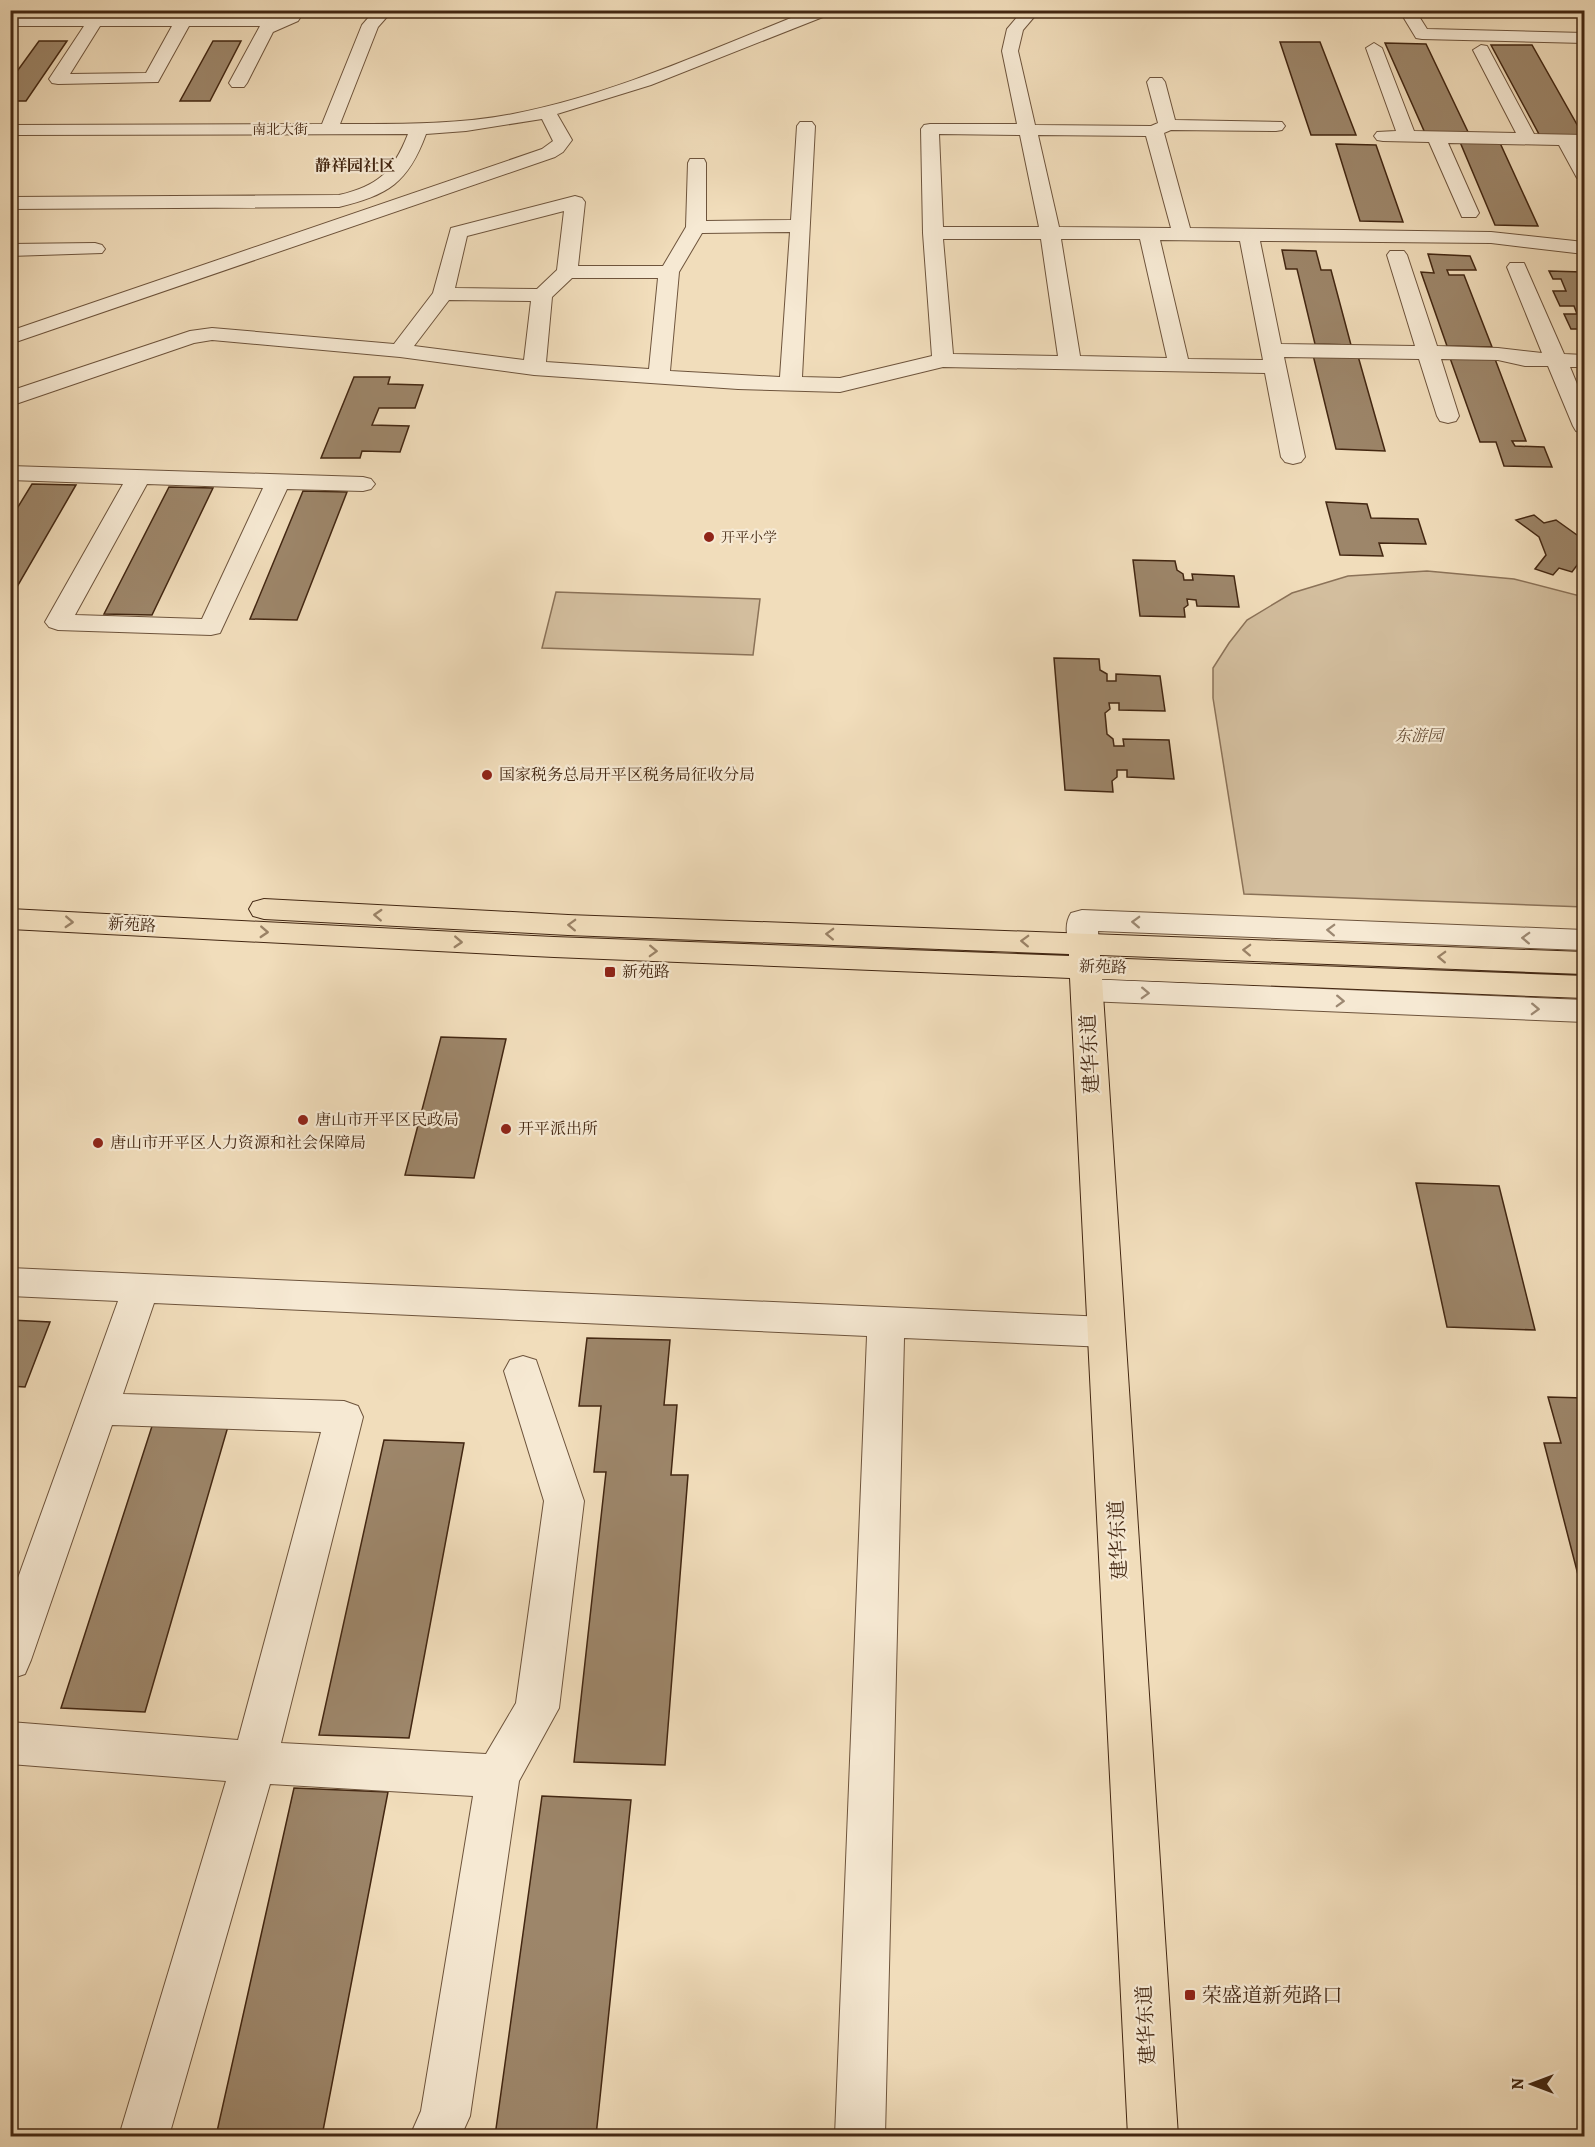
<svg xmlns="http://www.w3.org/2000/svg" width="1595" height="2147" font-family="Alegreya,'Noto Serif SC',serif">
  <rect width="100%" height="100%" fill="#f1ddbb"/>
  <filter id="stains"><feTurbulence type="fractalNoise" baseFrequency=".00333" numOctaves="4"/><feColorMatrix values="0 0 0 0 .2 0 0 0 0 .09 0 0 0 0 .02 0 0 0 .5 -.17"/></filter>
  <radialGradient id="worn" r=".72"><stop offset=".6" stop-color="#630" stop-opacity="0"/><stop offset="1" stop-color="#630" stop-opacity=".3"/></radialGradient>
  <path fill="#d3be9e" stroke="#8b7258" stroke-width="1.5" d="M1427,571L1514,579L1584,597V907L1244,894L1213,698V668L1229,643L1247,620L1292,593L1348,576Z
    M556,592L760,599L753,655L542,648Z"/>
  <path fill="#9d866a" stroke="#432712" stroke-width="1.5" d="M62,10H89L84,17H57Z
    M251,10H278L275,15H248Z
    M39,41H67L26,101H10V81Z
    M213,41H241L210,101H180Z
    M1280,42H1320L1356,135H1311Z
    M1385,43L1426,44L1469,134L1425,133Z
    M1491,45H1532L1584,137L1540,136Z
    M1460,142L1500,143L1538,226L1495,225Z
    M1336,144L1376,145L1403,222L1360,221Z
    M1282,250L1316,251L1321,270H1331L1351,345L1315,344L1297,269H1286Z
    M1428,254L1470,256L1476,270H1447L1449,275H1464L1492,347L1447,346L1421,272L1434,273Z
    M1549,271L1582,272L1584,277V329H1571L1564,314H1577L1574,306H1560L1553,291H1566L1561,279H1553Z
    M1313,355L1358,356L1385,451L1336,449Z
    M1450,358L1495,359L1526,441H1512L1515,446L1544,447L1552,467L1504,466L1496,442H1480Z
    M354,377H390L388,384L423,385L415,408H379L372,425L409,426L400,452L362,451L360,458H321Z
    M32,484L76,485L10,599V520Z
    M169,487L213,488L152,615L104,614Z
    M303,491L347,492L297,620L250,619Z
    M1326,502L1367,504L1371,518L1418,519L1426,544L1379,543L1383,556L1340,555Z
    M1534,515L1544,523L1556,520L1577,535L1584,533V556L1572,572L1559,568L1553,575L1535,569L1546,555L1539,537L1516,520Z
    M1133,560L1175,561L1177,570L1183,574L1184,580H1193L1192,574L1234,576L1239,607L1197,606L1196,600L1187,599L1188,605L1184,608L1185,617L1140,616Z
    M1054,658L1099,659L1100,670L1107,674V681H1116V674L1160,676L1165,711L1119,710V703H1109L1110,709L1105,713L1107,734L1113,739L1114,746H1124L1123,739L1169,740L1174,779L1127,777V770H1117V777L1112,781L1113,792L1065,790Z
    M441,1037L506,1039L474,1178L405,1175Z
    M1416,1183L1499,1186L1535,1330L1447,1327Z
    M10,1320L50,1322L25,1387L10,1386Z
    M587,1338L670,1340L664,1405H677L671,1475H688L665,1765L574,1762L606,1472H594L601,1406H579Z
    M1548,1397L1584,1398V1598L1544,1443H1561Z
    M154,1420L229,1423L145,1712L61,1708Z
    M384,1440L464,1443L409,1738L319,1735Z
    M294,1788L388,1792L322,2136H216Z
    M542,1796L631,1800L596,2136H495Z"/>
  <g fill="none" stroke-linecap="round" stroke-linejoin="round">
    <defs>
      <path id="minor" d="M375,10H393L378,27L340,124C398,124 457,125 513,114C616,94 714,48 811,10H835L833,13L651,85L557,114L572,140L563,152L555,157L10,344V331L542,149L553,141L542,119L466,131L426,134C408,183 388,195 339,207L10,209V197L339,195C378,186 393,172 408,134L10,135V125L322,124L362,25Z
        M1023,10H1040L1023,30L1018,51L1035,125L1151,126L1158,123L1147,82L1150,78H1162L1165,82L1175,120L1282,122L1285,126L1282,130L1276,131L1171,130L1164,133L1190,228L1491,232L1584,242V254L1491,243L1260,241L1281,344L1415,346L1387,255L1390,251H1404L1407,255L1437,346L1498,348L1542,353L1507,267L1510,263H1524L1564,354L1584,355V367H1570L1584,401V433L1576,431L1573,426L1548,366H1525L1498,360L1441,359L1459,416L1456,421L1448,423L1440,421L1437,416L1419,359L1284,357L1305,457L1301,462L1293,464L1285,462L1281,457L1265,373L943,367L840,392L738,389L534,375L400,357L212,340L194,343L10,406V391L190,331L212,328L394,344L433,293L451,228L575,196L582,198L585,202L578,266H663L686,227L688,163L690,159H704L706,163V221L791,220L797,126L800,122H812L815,126L802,377L840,378L932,356L923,233L921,129L924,125L930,124H1017L1002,51L1007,29ZM939,134L1020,135L1039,227H943ZM1038,135L1146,136L1171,228L1059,227ZM564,211L557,270L537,289L455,288L467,236ZM790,232L780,377L670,371L679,272L702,233ZM943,239H1041L1058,356L953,354ZM1061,239H1140L1167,358L1080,356ZM1160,240L1240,241L1263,360L1188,359ZM572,278H658L649,369L546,362L552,297ZM449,300L531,301L524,360L414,346Z
        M1399,10H1415L1427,29L1584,33V43L1422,39L1416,38Z
        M292,13L298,15L300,18L298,21L273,32L247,83L244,87H232L229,83L260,26H189L158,82L58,84L52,83L49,79L84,26H10V16L278,18ZM100,26H172L146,73L70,74Z
        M1374,43L1382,48L1414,131L1516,133L1473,50L1481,45L1487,46L1534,134L1584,135V145H1578L1584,157V180L1577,178L1559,145L1448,143L1479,213L1476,217H1462L1429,142L1383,141L1377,140L1374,136L1377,132L1396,131L1366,48Z
        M95,243L102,245L105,249L102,253L10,256V244Z
        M10,466L363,477L371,479L375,484L371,489L363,491L287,489L220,633L211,635L58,630L49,627L45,622L123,484L10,480ZM147,484L263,488L202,619L75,615Z
        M1082,910L1584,930V950L1098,931L1099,943L1095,950L1084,953L1073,950C1066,939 1064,924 1071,913Z
        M1087,979L1584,1000V1022L1087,1001L1076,998L1071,990L1076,982Z
        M10,1268L1106,1317L1119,1321L1125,1332L1119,1343L1106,1347L904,1338L885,2136H835L867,1336L154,1303L123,1394L344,1401L358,1406L363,1417L281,1743L486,1754L516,1703L544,1501L504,1371L510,1360L523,1356L536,1360L584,1501L559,1708L519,1781L470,2116L461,2136H410L421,2111L473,1796L270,1784L169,2136H119L226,1781L10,1764V1722L238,1740L321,1432L112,1425L31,1660L25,1674L10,1679V1600L118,1301L10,1296Z"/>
      <path id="major" d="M264,899L568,915L1584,952V974L1100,955V958L1584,976V998L1102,979L1178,2136H1128L1070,978L554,957L10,929V909L554,937L1069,956V954L568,935L264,919L253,916L249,909L253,902Z"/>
    </defs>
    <use href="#minor" stroke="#6e543c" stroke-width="2"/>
    <use href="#major" stroke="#432712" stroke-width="2"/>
    <use href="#minor" fill="#f6e9d3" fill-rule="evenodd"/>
    <use href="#major" fill="#f1ddbb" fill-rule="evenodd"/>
  </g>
  <defs><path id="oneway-chevron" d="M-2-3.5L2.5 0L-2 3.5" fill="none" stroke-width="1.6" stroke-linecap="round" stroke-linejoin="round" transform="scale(1.5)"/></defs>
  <g stroke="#9a8266">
    <use href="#oneway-chevron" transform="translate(378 915) rotate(-177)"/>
    <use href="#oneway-chevron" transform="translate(69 922) rotate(3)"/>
    <use href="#oneway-chevron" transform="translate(572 925) rotate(-178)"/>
    <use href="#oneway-chevron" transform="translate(264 932) rotate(3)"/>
    <use href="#oneway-chevron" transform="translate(830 934) rotate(-178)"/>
    <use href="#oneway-chevron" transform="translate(1025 941) rotate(-178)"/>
    <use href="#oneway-chevron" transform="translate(458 942) rotate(3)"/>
    <use href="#oneway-chevron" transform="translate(1247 950) rotate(-178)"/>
    <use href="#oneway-chevron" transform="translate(653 951) rotate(2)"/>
    <use href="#oneway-chevron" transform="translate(1442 957) rotate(-178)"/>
  </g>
  <g stroke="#9c8872">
    <use href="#oneway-chevron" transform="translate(1136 922) rotate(-178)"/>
    <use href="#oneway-chevron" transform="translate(1331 930) rotate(-178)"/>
    <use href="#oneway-chevron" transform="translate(1526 938) rotate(-178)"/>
    <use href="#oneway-chevron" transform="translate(1145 993) rotate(2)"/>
    <use href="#oneway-chevron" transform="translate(1340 1001) rotate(2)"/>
    <use href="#oneway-chevron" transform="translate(1535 1009) rotate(2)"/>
  </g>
  <g fill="#8f2418" stroke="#f6e9d3" stroke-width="2">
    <circle cx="709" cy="537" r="6"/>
    <circle cx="487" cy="775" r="6"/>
    <rect x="604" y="966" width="12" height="12" rx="3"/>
    <circle cx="303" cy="1120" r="6"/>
    <circle cx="506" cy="1129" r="6"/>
    <circle cx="98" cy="1143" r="6"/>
    <rect x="1184" y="1989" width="12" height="12" rx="3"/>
  </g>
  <g text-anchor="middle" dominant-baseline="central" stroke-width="4.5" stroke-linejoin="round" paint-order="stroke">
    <g font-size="14" fill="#432712" stroke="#f6e9d3">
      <text x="280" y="129">南北大街</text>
    </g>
    <g font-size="14" fill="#432712" stroke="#f6e9d3" text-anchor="start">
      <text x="721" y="537">开平小学</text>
    </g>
    <g font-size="16" font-weight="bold" fill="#432712" stroke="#f6e9d3">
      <text x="355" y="166">静祥园社区</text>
    </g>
    <g font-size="16" font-style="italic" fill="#674d35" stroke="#f6e9d3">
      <text x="1419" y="736">东游园</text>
    </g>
    <g font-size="16" fill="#432712" stroke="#f6e9d3" text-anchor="start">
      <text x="499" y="775">国家税务总局开平区税务局征收分局</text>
      <text x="622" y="972">新苑路</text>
      <text x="315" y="1120">唐山市开平区民政局</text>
      <text x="518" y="1129">开平派出所</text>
      <text x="110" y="1143">唐山市开平区人力资源和社会保障局</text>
    </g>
    <g font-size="16" fill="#432712" stroke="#f6e9d3">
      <text transform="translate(132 925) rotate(3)">新苑路</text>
      <text transform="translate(1103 967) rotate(2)">新苑路</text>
    </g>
    <g font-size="20" fill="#432712" stroke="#f6e9d3">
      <text transform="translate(1090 1054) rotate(-93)">建华东道</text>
      <text transform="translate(1118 1540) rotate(-93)">建华东道</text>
      <text transform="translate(1146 2025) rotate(-93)">建华东道</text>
    </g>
    <g font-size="20" fill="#432712" stroke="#f6e9d3" text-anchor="start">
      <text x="1202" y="1995">荣盛道新苑路口</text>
    </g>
  </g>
  <rect width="1595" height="2147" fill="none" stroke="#f1ddbb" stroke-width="36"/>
  <rect x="12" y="12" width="1571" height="2123" fill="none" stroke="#432712" stroke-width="3"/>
  <rect x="18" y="18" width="1559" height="2111" fill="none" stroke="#432712" stroke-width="1.5"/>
  <g transform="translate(1532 2084) rotate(270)" stroke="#f6e9d3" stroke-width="4.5" paint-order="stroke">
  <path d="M0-4.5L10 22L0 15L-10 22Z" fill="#432712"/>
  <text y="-9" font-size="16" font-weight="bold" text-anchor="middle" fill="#432712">N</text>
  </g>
  <rect width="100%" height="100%" filter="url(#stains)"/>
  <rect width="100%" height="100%" fill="url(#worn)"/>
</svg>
